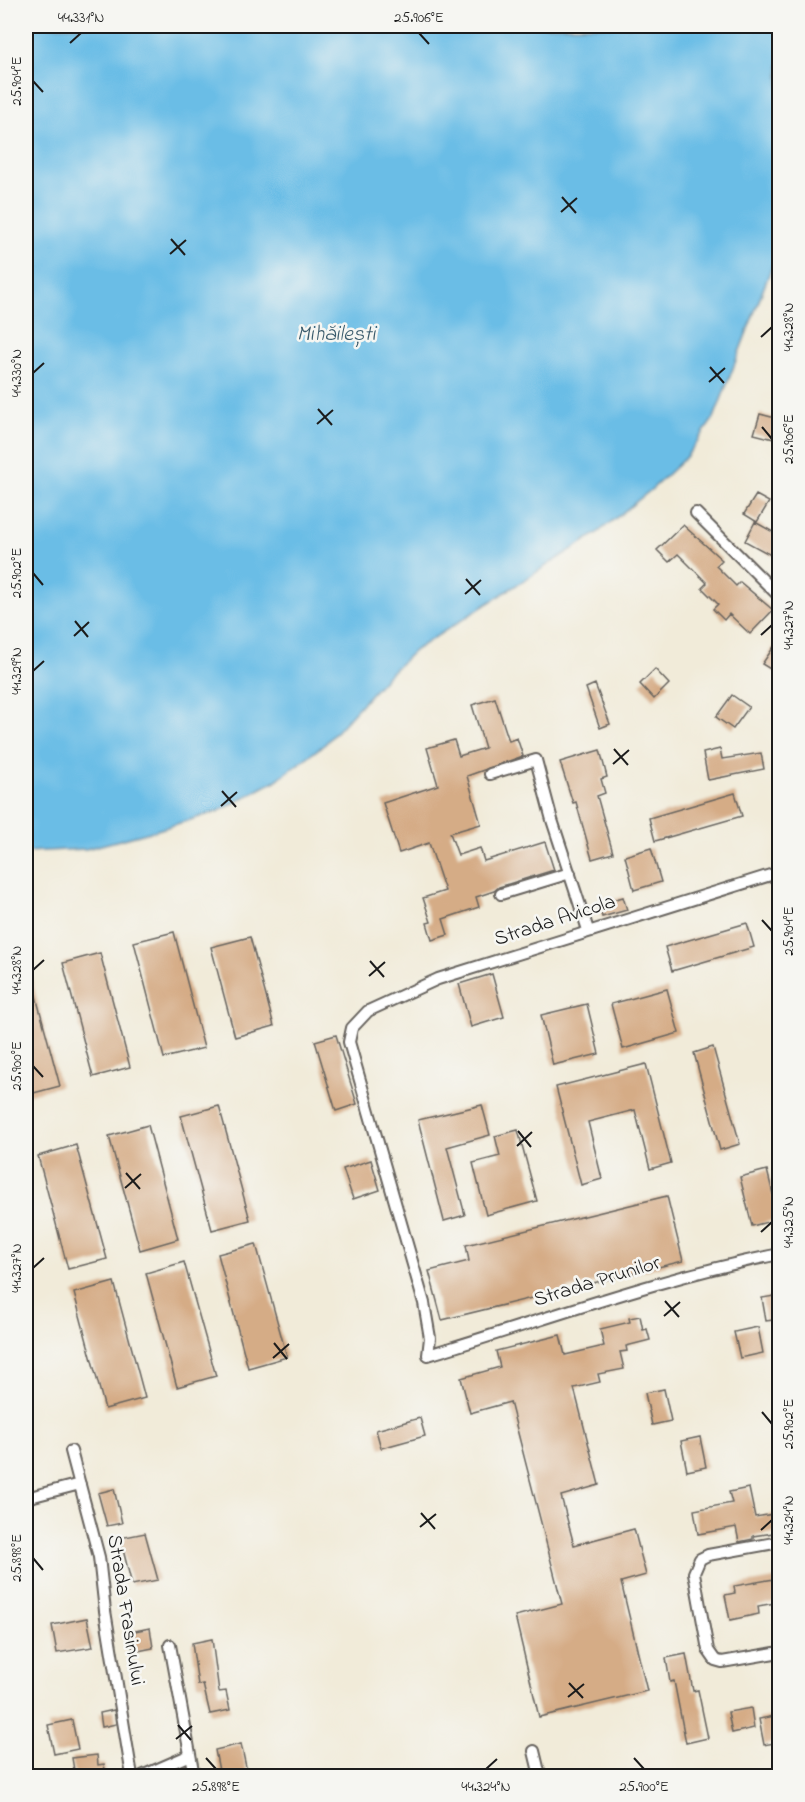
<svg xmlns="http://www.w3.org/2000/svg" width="805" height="1802" font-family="'Indie Flower',sans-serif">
  <rect width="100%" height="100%" fill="#f6f6f2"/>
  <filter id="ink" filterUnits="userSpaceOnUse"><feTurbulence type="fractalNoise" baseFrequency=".0167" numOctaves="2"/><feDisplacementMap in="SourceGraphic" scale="12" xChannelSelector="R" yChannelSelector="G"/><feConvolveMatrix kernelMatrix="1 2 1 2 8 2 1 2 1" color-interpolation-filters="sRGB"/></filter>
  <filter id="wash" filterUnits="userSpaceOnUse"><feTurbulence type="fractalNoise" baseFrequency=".008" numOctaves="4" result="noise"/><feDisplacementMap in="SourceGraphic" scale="24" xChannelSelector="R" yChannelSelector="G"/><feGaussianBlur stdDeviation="1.35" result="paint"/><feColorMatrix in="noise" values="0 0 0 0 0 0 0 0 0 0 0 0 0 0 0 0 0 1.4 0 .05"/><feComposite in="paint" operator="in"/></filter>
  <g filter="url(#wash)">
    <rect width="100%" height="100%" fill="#f1ebd9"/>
    <path fill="#6abde6" stroke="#436c81" stroke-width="1.5" d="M26,26H779V248L714,418L686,457L652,489L596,534L415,650L387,676L325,744L275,781L219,811L154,831L86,849L26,852Z"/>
    <g id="blocks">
      <path fill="#d5ac86" d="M760,414L779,419L774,439L754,434Z
        M756,495L769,502L757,522L744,514Z
        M755,522L780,536V560L745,541Z
        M683,525L722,560L716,566L736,586L740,582L773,610L750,634L729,614L724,620L713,609L718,604L702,588L707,583L678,554L669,562L657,550Z
        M780,638V675L762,664Z
        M655,669L669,684L654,699L640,684Z
        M595,684L610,724L600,728L586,688Z
        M732,695L749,707L733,729L716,717Z
        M495,698L509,741L517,738L523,756L467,776L481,824L450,833L458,855L480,848L484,861L545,842L554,870L499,887L494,891L476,897L479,907L443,919L448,935L432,940L427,923L431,922L423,898L445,891L429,843L399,853L383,803L438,785L427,748L454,740L459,756L485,748L472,705Z
        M720,749L722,759L761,753L764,769L708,780L703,753Z
        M600,750L607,777L601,779L605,793L597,796L613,853L592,859L576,802L573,803L560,762Z
        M735,793L742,816L655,841L649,818Z
        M651,848L661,882L634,890L625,856Z
        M623,897L627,910L602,917L599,904Z
        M747,923L754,947L672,971L665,947Z
        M174,932L204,1048L164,1058L134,942Z
        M250,937L274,1026L235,1037L211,947Z
        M100,953L130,1067L93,1077L63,963Z
        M26,970H29L60,1086L26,1095Z
        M492,974L504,1017L471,1027L459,984Z
        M667,989L679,1033L623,1049L611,1004Z
        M587,1004L599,1054L553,1065L541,1015Z
        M336,1035L357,1104L336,1111L315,1041Z
        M713,1047L740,1144L720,1150L694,1053Z
        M646,1064L671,1163L650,1169L635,1110L588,1122L602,1179L581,1185L556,1087Z
        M482,1105L490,1135L447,1147L465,1215L444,1221L418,1120Z
        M219,1106L250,1220L212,1230L181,1116Z
        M148,1125L178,1239L140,1250L109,1136Z
        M518,1130L537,1201L486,1215L473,1163L500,1156L495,1136Z
        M76,1145L107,1259L68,1269L38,1156Z
        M371,1160L380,1190L353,1199L343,1169Z
        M767,1170L779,1219L752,1226L740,1177Z
        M667,1196L683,1261L442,1320L429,1271L469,1261L466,1245Z
        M256,1244L287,1357L248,1368L218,1254Z
        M184,1262L216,1376L177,1387L146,1273Z
        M114,1282L145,1398L105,1409L74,1293Z
        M774,1296L776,1305L780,1304V1319L766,1321L762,1298Z
        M640,1316L643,1330L647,1329L650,1340L626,1346L627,1351L620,1352L624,1369L598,1374L600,1382L574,1388L599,1485L561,1496L574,1545L634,1529L646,1575L621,1582L647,1691L539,1717L515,1616L562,1604L510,1402L470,1413L461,1378L500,1367L496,1351L560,1335L565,1355L604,1346L600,1329L630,1322L629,1318Z
        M758,1327L763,1353L740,1358L734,1332Z
        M664,1389L671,1421L652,1425L645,1393Z
        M420,1418L425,1436L381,1448L376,1430Z
        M700,1437L706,1467L687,1471L681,1441Z
        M749,1488L755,1517L780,1513V1532L753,1536V1539L739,1542L736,1527L698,1534L694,1510L732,1503L729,1492Z
        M114,1489L122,1523L107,1526L98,1493Z
        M145,1533L158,1580L132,1585L120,1538Z
        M780,1578V1602L758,1606L759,1614L730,1620L725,1595L735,1593L734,1586Z
        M87,1618L93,1647L57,1653L52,1625Z
        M150,1628L153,1648L133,1652L130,1632Z
        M212,1639L219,1692L226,1691L230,1710L210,1714L203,1684L198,1685L192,1643Z
        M686,1654L693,1691L698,1690L708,1738L686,1743L674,1681L670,1682L666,1658Z
        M751,1708L754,1728L732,1733L728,1712Z
        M114,1710L116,1724L102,1727L100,1713Z
        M780,1715V1742L764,1745L759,1719Z
        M72,1720L78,1749L54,1754L48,1725Z
        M241,1744L248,1776H220L215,1750Z
        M97,1755L98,1765L104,1764L106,1776H75L72,1758Z"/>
    </g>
  </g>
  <g filter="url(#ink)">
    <use href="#blocks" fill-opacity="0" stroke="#67645e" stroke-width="1.5"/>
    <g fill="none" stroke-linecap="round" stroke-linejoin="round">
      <defs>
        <path id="street" d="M696,513L780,597
          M490,774L536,760L552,820L588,930
          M780,872L438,979L368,1011L352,1028L349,1042L424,1303L430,1338L428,1355C545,1320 660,1277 780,1254
          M501,894L570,873
          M71,1451L99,1557L105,1611L132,1776
          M26,1498L80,1484
          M780,1542L708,1555L700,1559L694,1573L708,1650L715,1660L722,1662L780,1652
          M170,1645L194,1776
          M534,1751L540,1776
          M142,1776L190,1755"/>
      </defs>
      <use href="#street" stroke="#67645e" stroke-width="14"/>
      <use href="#street" stroke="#fff" stroke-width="10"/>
    </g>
  </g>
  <path fill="none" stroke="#1c1c1c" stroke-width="2" d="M419,33L429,44M70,43L81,33M33,81L43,92M562,197L576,213M561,212L577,198M171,239L185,255M170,254L186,240M761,337L772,327M710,367L724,383M33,373L44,363M709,382L725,368M318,409L332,425M317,424L333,410M762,427L772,439M33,573L43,585M466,579L480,595M465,594L481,580M75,621L88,637M761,635L772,625M74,636L89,622M33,671L44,661M614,749L628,765M613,764L629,750M222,791L236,807M221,806L237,792M762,920L772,931M370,961L384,977M33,970L44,960M369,976L385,962M33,1066L43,1077M518,1131L531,1147M517,1146L532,1132M126,1173L140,1189M125,1188L141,1174M761,1232L772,1222M33,1268L44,1258M665,1301L679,1317M664,1316L680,1302M274,1343L287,1359M273,1358L289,1344M762,1412L772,1424M421,1513L435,1529M420,1527L436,1514M761,1530L772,1520M33,1558L43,1570M569,1683L583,1698M568,1697L584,1684M178,1725L191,1740M176,1739L192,1726M206,1758L216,1769M634,1758L644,1769M486,1769L497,1759"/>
  <g text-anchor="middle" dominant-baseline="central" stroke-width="5" stroke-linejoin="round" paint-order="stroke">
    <g font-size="21" fill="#1c1c1c" stroke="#f6f6f2">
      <text transform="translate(555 921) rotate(-18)">Strada Avicola</text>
      <text transform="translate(597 1282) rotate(-17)">Strada Prunilor</text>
      <text transform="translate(125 1610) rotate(81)">Strada Frasinului</text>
    </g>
    <g font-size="22" font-style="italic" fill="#3b5c6d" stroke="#f6f6f2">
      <text x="336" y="335">Mihăilești</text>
    </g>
  </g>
  <rect width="805" height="1802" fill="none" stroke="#f6f6f2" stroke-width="66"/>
  <rect x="33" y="33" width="739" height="1736" fill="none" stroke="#1c1c1c" stroke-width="2"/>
  <g font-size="15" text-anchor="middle" fill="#1c1c1c">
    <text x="81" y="22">44.331°N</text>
    <text x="419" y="22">25.906°E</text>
    <text transform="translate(16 81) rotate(-90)" y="5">25.904°E</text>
    <text transform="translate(788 327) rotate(-90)" y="5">44.328°N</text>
    <text transform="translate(16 373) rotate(-90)" y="5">44.330°N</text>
    <text transform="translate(788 439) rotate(-90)" y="5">25.906°E</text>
    <text transform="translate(16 573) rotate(-90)" y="5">25.902°E</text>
    <text transform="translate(788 625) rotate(-90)" y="5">44.327°N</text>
    <text transform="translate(16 671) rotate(-90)" y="5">44.329°N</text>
    <text transform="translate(788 931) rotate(-90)" y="5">25.904°E</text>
    <text transform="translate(16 970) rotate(-90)" y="5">44.328°N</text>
    <text transform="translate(16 1066) rotate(-90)" y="5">25.900°E</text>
    <text transform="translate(788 1222) rotate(-90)" y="5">44.325°N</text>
    <text transform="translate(16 1268) rotate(-90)" y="5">44.327°N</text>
    <text transform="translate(788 1424) rotate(-90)" y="5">25.902°E</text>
    <text transform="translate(788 1520) rotate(-90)" y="5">44.324°N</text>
    <text transform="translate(16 1558) rotate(-90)" y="5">25.898°E</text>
    <text x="216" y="1791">25.898°E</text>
    <text x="486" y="1791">44.324°N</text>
    <text x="644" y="1791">25.900°E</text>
  </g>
</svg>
